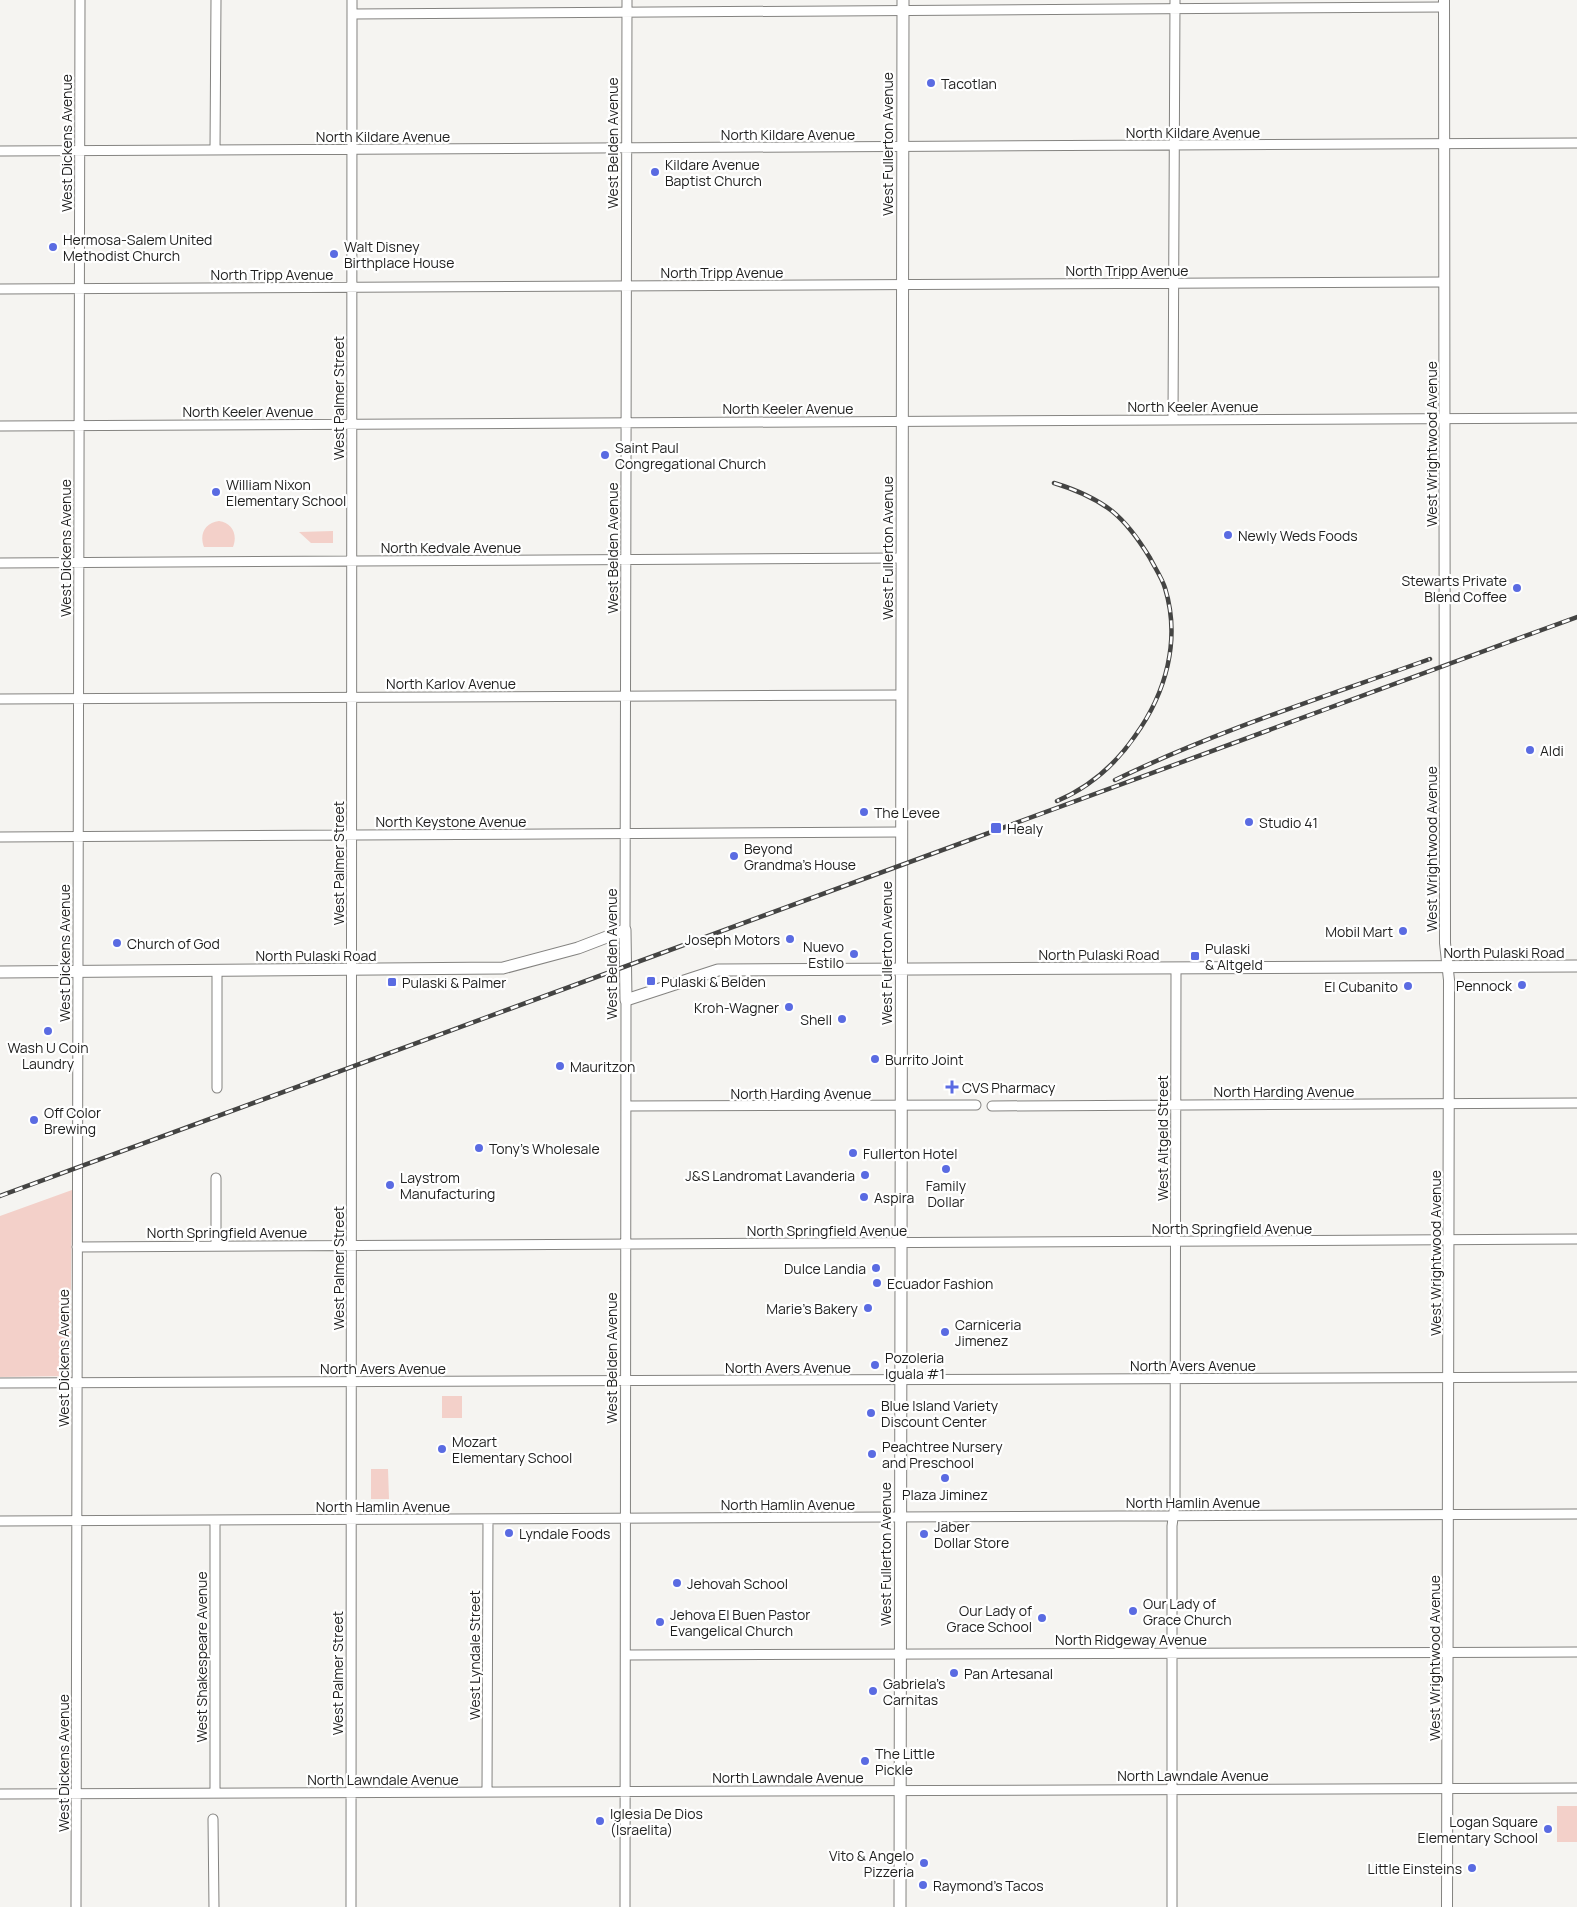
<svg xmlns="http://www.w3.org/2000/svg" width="1577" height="1907" font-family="Manrope,sans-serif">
  <rect width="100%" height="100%" fill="#f5f4f1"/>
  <path fill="#f3d0c9" d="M219,521C232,523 238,534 233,547H204C199,534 205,523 219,521Z
    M333,531V543H311L299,532Z
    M72,1190L70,1376L0,1377V1216Z
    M442,1396H462V1418H442Z
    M371,1469H388L389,1499H371Z
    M1557,1806H1577V1842H1557Z"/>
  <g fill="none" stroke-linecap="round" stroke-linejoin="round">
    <defs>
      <path id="minor" d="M353,14L1444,7
        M215,150L216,0
        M0,151L1577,143
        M0,289L1444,282
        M1173,420L1175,0
        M0,426L1577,418
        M0,563L902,558
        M0,699L901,695
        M0,837L901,832
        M625,930L627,0
        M217,971V1088
        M626,1106L976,1105
        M992,1106L1577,1103
        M216,1246V1178
        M77,1247L1577,1239
        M0,1383L1577,1377
        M0,1521L1577,1514
        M626,1655L1577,1652
        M487,1792L488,1519
        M215,1793V1520
        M0,1794L1577,1788
        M213,1819L214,1907
        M76,1907L80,0
        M351,1907L352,0
        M625,1907L626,1000
        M1172,1907V1526L1175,1503L1176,969"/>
      <path id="tertiary" d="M1444,0L1445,943L1449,980L1447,1907"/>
      <path id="secondary" d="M0,972L503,968L578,948L625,930L626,1000L718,970L1577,966
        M900,1907L903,0"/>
    </defs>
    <use href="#minor" stroke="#848380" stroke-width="11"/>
    <use href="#tertiary" stroke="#848380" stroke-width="12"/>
    <use href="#secondary" stroke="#848380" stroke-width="13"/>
    <use href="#minor" stroke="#fff" stroke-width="9"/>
    <use href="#tertiary" stroke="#fff" stroke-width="10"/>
    <use href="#secondary" stroke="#fff" stroke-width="11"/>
    <defs>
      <path id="rail" d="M1054,483C1074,489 1095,498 1112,511C1128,524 1139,540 1150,558C1155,568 1162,578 1165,588C1181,640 1166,693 1135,736C1115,765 1090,787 1057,801
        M1115,780C1216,731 1324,697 1430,659
        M0,1196L1577,617"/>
    </defs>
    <use href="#rail" stroke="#444443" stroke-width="4.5"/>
    <use href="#rail" stroke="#fff" stroke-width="2.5" stroke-dasharray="8" stroke-linecap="butt"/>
  </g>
  <g fill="#5a6be2" stroke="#fff" stroke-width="2">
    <circle cx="931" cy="83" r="5"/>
    <circle cx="655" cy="172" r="5"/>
    <circle cx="53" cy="247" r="5"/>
    <circle cx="334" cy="254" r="5"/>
    <circle cx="605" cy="455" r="5"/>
    <circle cx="216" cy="492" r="5"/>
    <circle cx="1228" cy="535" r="5"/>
    <circle cx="1517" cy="588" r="5"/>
    <circle cx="1530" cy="750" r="5"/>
    <circle cx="864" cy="812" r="5"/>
    <circle cx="1249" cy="822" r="5"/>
    <rect x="990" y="822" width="12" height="12" rx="2.5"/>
    <circle cx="734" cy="856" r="5"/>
    <circle cx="1403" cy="931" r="5"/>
    <circle cx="790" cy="939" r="5"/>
    <circle cx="117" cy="943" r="5"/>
    <circle cx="854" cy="954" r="5"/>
    <rect x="1190" y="951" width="10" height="10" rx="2.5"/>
    <rect x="646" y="976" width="10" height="10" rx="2.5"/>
    <rect x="387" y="977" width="10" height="10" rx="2.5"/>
    <circle cx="1522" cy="985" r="5"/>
    <circle cx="1408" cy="986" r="5"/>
    <circle cx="789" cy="1007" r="5"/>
    <circle cx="842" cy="1019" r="5"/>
    <circle cx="48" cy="1031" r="5"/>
    <circle cx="875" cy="1059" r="5"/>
    <circle cx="560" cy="1066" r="5"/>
    <path d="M949.5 1079.5h5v5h5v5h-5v5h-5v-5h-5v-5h5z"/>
    <circle cx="34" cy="1120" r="5"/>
    <circle cx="479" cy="1148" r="5"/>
    <circle cx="853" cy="1153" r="5"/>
    <circle cx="946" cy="1169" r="5"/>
    <circle cx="865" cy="1175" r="5"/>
    <circle cx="390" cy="1185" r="5"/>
    <circle cx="864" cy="1197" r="5"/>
    <circle cx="876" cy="1268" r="5"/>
    <circle cx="877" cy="1283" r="5"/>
    <circle cx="868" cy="1308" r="5"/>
    <circle cx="945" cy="1332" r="5"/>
    <circle cx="875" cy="1365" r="5"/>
    <circle cx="871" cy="1413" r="5"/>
    <circle cx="442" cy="1449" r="5"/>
    <circle cx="872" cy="1454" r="5"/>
    <circle cx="945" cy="1478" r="5"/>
    <circle cx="509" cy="1533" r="5"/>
    <circle cx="924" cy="1534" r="5"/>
    <circle cx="677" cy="1583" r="5"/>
    <circle cx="1133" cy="1611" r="5"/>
    <circle cx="1042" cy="1618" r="5"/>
    <circle cx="660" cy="1622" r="5"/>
    <circle cx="954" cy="1673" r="5"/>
    <circle cx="873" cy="1691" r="5"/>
    <circle cx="865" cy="1761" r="5"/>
    <circle cx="600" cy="1821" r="5"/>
    <circle cx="1548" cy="1829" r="5"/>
    <circle cx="924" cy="1863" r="5"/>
    <circle cx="1472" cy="1868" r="5"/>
    <circle cx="923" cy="1885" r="5"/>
  </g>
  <g text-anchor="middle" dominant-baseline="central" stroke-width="4.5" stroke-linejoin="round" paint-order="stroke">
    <g font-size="14" fill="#1e1e1d" stroke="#fff" text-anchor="start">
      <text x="941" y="83">Tacotlan</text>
      <text x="665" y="164">Kildare Avenue<tspan x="665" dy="16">Baptist Church</tspan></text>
      <text x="63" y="239">Hermosa-Salem United<tspan x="63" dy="16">Methodist Church</tspan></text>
      <text x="344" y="246">Walt Disney<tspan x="344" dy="16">Birthplace House</tspan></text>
      <text x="615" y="447">Saint Paul<tspan x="615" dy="16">Congregational Church</tspan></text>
      <text x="226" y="484">William Nixon<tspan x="226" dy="16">Elementary School</tspan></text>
      <text x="1238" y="535">Newly Weds Foods</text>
      <text x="1507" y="580" text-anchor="end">Stewarts Private<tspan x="1507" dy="16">Blend Coffee</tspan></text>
      <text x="1540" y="750">Aldi</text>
      <text x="874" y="812">The Levee</text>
      <text x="1259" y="822">Studio 41</text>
      <text x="1007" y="828">Healy</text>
      <text x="744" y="848">Beyond<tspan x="744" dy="16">Grandma's House</tspan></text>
      <text x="1393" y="931" text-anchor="end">Mobil Mart</text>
      <text x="780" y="939" text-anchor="end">Joseph Motors</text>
      <text x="127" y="943">Church of God</text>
      <text x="844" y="946" text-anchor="end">Nuevo<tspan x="844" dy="16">Estilo</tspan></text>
      <text x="1205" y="948">Pulaski<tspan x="1205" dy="16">&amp; Altgeld</tspan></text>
      <text x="661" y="981">Pulaski &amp; Belden</text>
      <text x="402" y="982">Pulaski &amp; Palmer</text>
      <text x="1512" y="985" text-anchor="end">Pennock</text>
      <text x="1398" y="986" text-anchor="end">El Cubanito</text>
      <text x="779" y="1007" text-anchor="end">Kroh-Wagner</text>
      <text x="832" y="1019" text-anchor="end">Shell</text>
      <text x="48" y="1047" text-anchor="middle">Wash U Coin<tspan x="48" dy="16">Laundry</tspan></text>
      <text x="885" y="1059">Burrito Joint</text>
      <text x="570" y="1066">Mauritzon</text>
      <text x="962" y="1087">CVS Pharmacy</text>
      <text x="44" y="1112">Off Color<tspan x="44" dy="16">Brewing</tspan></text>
      <text x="489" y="1148">Tony's Wholesale</text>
      <text x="863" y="1153">Fullerton Hotel</text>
      <text x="855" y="1175" text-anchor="end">J&amp;S Landromat Lavanderia</text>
      <text x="400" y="1177">Laystrom<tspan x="400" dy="16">Manufacturing</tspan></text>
      <text x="946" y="1185" text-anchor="middle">Family<tspan x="946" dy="16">Dollar</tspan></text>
      <text x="874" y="1197">Aspira</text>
      <text x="866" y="1268" text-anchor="end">Dulce Landia</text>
      <text x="887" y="1283">Ecuador Fashion</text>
      <text x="858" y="1308" text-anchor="end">Marie's Bakery</text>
      <text x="955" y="1324">Carniceria<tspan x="955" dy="16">Jimenez</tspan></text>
      <text x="885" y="1357">Pozoleria<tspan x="885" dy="16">Iguala #1</tspan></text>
      <text x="881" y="1405">Blue Island Variety<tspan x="881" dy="16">Discount Center</tspan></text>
      <text x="452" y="1441">Mozart<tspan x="452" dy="16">Elementary School</tspan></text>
      <text x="882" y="1446">Peachtree Nursery<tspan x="882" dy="16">and Preschool</tspan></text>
      <text x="945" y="1494" text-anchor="middle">Plaza Jiminez</text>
      <text x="934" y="1526">Jaber<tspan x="934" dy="16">Dollar Store</tspan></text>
      <text x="519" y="1533">Lyndale Foods</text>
      <text x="687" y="1583">Jehovah School</text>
      <text x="1143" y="1603">Our Lady of<tspan x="1143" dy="16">Grace Church</tspan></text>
      <text x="1032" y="1610" text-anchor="end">Our Lady of<tspan x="1032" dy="16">Grace School</tspan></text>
      <text x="670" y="1614">Jehova El Buen Pastor<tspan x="670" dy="16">Evangelical Church</tspan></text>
      <text x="964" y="1673">Pan Artesanal</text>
      <text x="883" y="1683">Gabriela’s<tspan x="883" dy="16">Carnitas</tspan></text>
      <text x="875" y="1753">The Little<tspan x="875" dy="16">Pickle</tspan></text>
      <text x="610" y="1813">Iglesia De Dios<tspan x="610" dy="16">(Israelita)</tspan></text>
      <text x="1538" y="1821" text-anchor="end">Logan Square<tspan x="1538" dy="16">Elementary School</tspan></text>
      <text x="914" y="1855" text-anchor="end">Vito &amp; Angelo<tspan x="914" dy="16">Pizzeria</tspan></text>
      <text x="1462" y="1868" text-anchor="end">Little Einsteins</text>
      <text x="933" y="1885">Raymond's Tacos</text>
    </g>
    <g font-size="14" fill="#1e1e1d" stroke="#fff">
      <text x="1193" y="132">North Kildare Avenue</text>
      <text x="788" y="134">North Kildare Avenue</text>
      <text x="383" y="136">North Kildare Avenue</text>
      <text transform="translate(66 143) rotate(-90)">West Dickens Avenue</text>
      <text transform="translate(612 143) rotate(-90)">West Belden Avenue</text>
      <text transform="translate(887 144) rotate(-90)">West Fullerton Avenue</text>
      <text x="1127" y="270">North Tripp Avenue</text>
      <text x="722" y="272">North Tripp Avenue</text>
      <text x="272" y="274">North Tripp Avenue</text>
      <text transform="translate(338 398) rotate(-90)">West Palmer Street</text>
      <text x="1193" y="406">North Keeler Avenue</text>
      <text x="788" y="408">North Keeler Avenue</text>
      <text x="248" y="411">North Keeler Avenue</text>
      <text transform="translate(1431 444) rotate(-90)">West Wrightwood Avenue</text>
      <text x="451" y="547">North Kedvale Avenue</text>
      <text transform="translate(65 548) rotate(-90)">West Dickens Avenue</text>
      <text transform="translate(612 548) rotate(-90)">West Belden Avenue</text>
      <text transform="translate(887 548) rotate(-90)">West Fullerton Avenue</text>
      <text x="451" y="683">North Karlov Avenue</text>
      <text x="451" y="821">North Keystone Avenue</text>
      <text transform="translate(1431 849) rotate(-90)">West Wrightwood Avenue</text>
      <text transform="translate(338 863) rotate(-90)">West Palmer Street</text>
      <text x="1504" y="952">North Pulaski Road</text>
      <text transform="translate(64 953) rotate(-90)">West Dickens Avenue</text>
      <text transform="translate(886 953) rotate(-90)">West Fullerton Avenue</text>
      <text transform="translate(611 954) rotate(-90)">West Belden Avenue</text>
      <text x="1099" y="954">North Pulaski Road</text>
      <text x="316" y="955">North Pulaski Road</text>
      <text x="1284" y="1091">North Harding Avenue</text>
      <text x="801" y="1093">North Harding Avenue</text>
      <text transform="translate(1162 1138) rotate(-90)">West Altgeld Street</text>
      <text x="1232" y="1228">North Springfield Avenue</text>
      <text x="827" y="1230">North Springfield Avenue</text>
      <text x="227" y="1232">North Springfield Avenue</text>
      <text transform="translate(1435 1253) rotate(-90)">West Wrightwood Avenue</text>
      <text transform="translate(338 1268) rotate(-90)">West Palmer Street</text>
      <text transform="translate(63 1358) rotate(-90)">West Dickens Avenue</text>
      <text transform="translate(611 1358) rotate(-90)">West Belden Avenue</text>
      <text x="1193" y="1365">North Avers Avenue</text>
      <text x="788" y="1367">North Avers Avenue</text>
      <text x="383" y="1368">North Avers Avenue</text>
      <text x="1193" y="1502">North Hamlin Avenue</text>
      <text x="788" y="1504">North Hamlin Avenue</text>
      <text x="383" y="1506">North Hamlin Avenue</text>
      <text transform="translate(885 1554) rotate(-90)">West Fullerton Avenue</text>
      <text x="1131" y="1639">North Ridgeway Avenue</text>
      <text transform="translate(474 1655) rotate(-90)">West Lyndale Street</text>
      <text transform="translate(201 1657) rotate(-90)">West Shakespeare Avenue</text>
      <text transform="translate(1434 1658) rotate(-90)">West Wrightwood Avenue</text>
      <text transform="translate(337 1673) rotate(-90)">West Palmer Street</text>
      <text transform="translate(63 1763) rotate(-90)">West Dickens Avenue</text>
      <text x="1193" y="1775">North Lawndale Avenue</text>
      <text x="788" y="1777">North Lawndale Avenue</text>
      <text x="383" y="1779">North Lawndale Avenue</text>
    </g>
  </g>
</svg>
